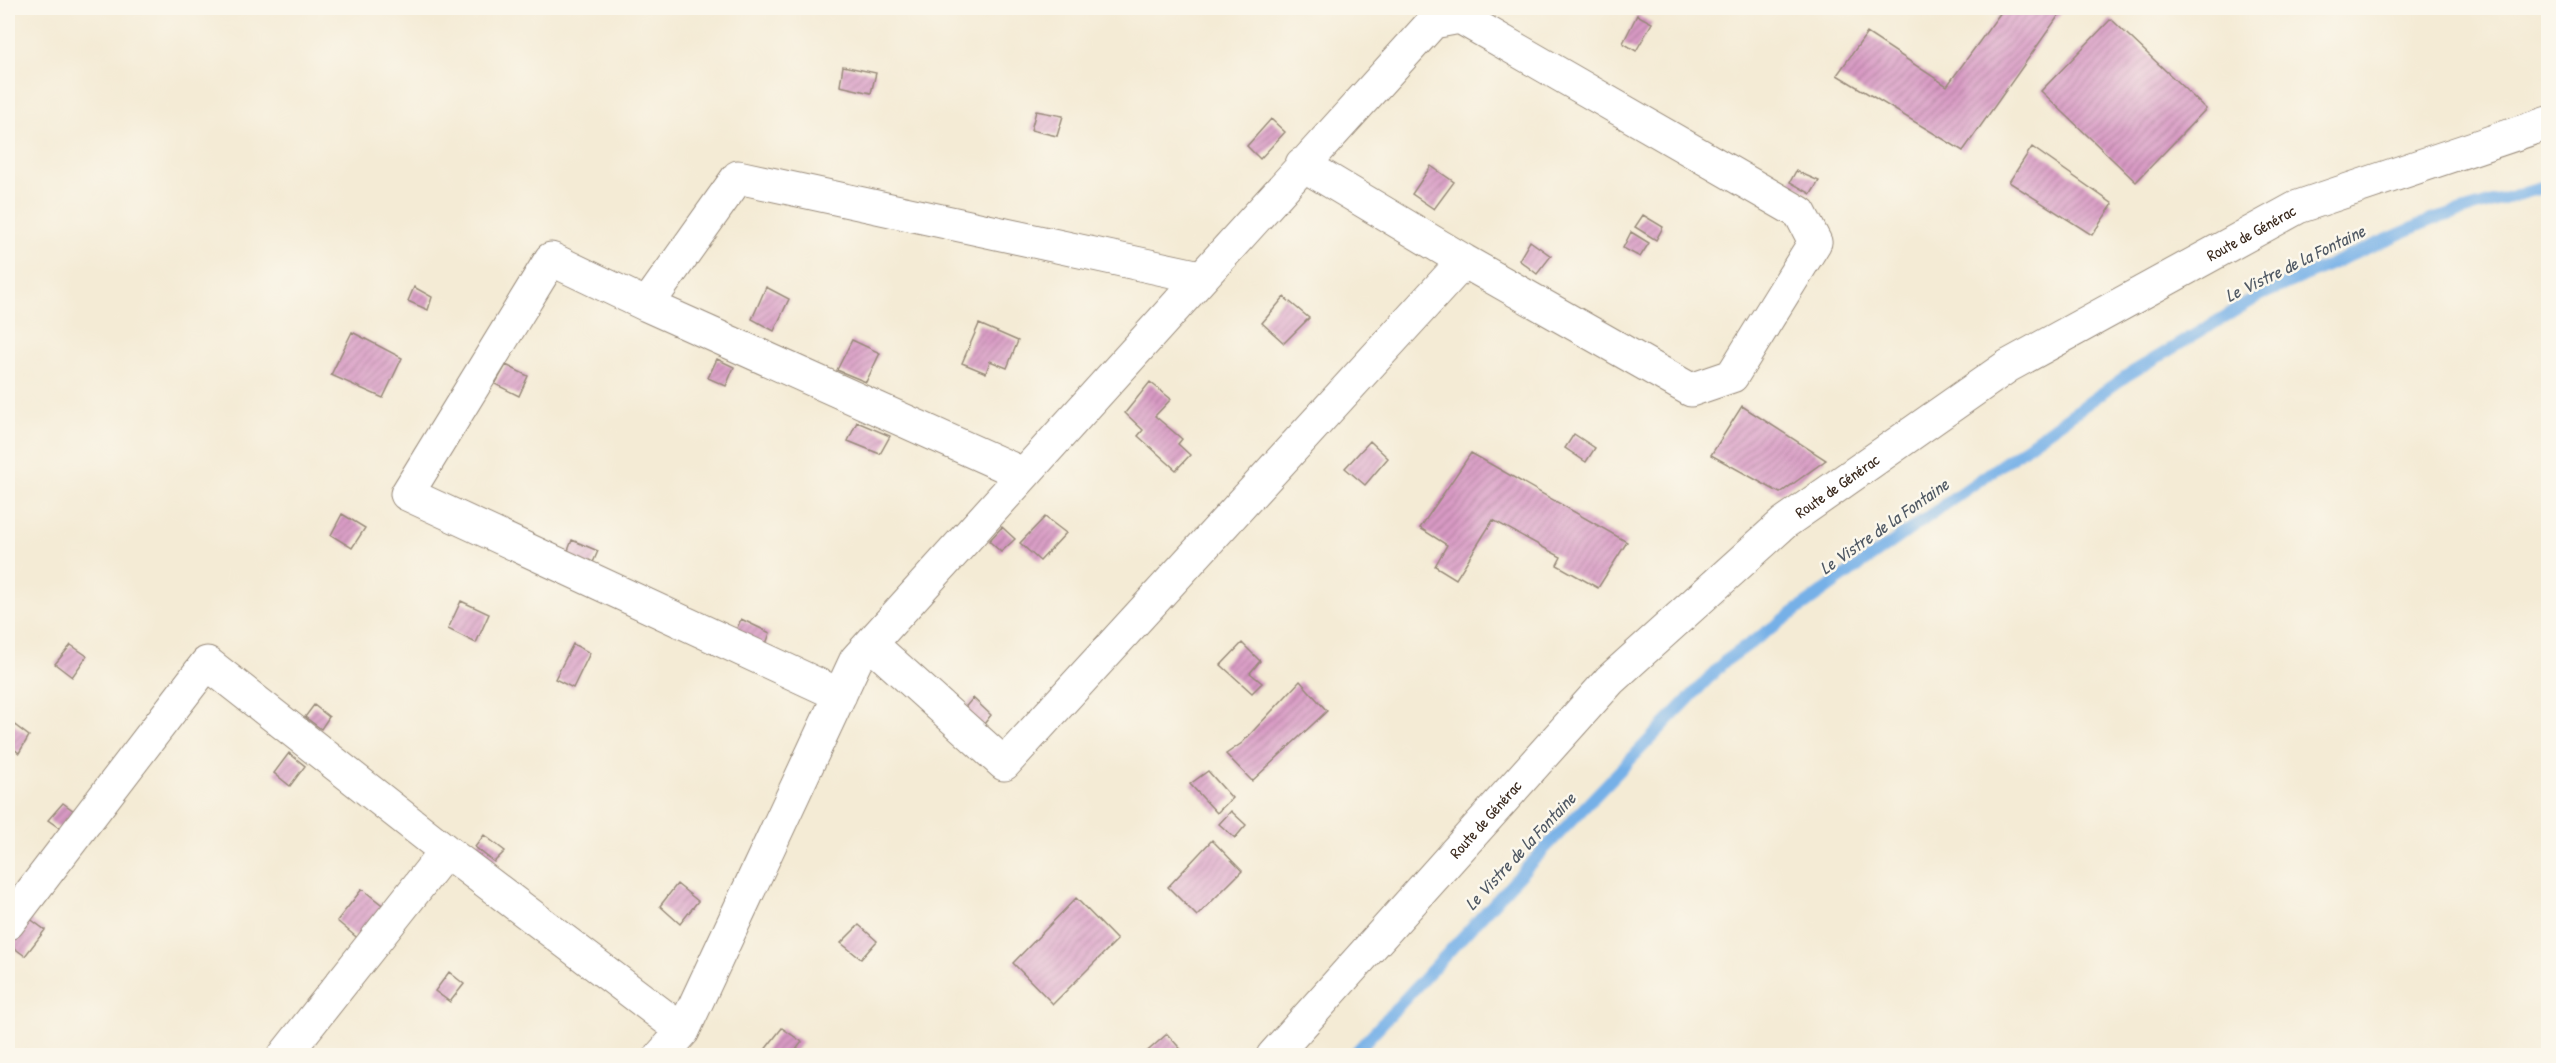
<svg xmlns="http://www.w3.org/2000/svg" width="2556" height="1063" font-family="'Patrick Hand',sans-serif">
  <defs>
    <pattern id="building-hatch" width="6" height="6" patternUnits="userSpaceOnUse" patternTransform="scale(1.5)"><rect width="6" height="6" fill="#d89ac4"/><path d="M-1 1l2-2M0 6l6-6M5 7l2-2" fill="none" stroke="#b07e9f"/></pattern>
  </defs>
  <rect width="100%" height="100%" fill="#fbf7ec"/>
  <filter id="ink" filterUnits="userSpaceOnUse"><feTurbulence type="fractalNoise" baseFrequency=".0167" numOctaves="2"/><feDisplacementMap in="SourceGraphic" scale="12" xChannelSelector="R" yChannelSelector="G"/><feConvolveMatrix kernelMatrix="1 2 1 2 8 2 1 2 1" color-interpolation-filters="sRGB"/></filter>
  <filter id="wash" filterUnits="userSpaceOnUse"><feTurbulence type="fractalNoise" baseFrequency=".008" numOctaves="4" result="noise"/><feDisplacementMap in="SourceGraphic" scale="24" xChannelSelector="R" yChannelSelector="G"/><feGaussianBlur stdDeviation="1.35" result="paint"/><feColorMatrix in="noise" values="0 0 0 0 0 0 0 0 0 0 0 0 0 0 0 0 0 1.4 0 .05"/><feComposite in="paint" operator="in"/></filter>
  <g filter="url(#wash)">
    <rect width="100%" height="100%" fill="#f4ebd5"/>
    <g fill="none" stroke-linecap="round" stroke-linejoin="round">
      <path stroke="#76b0e7" stroke-width="12" d="M1352,1056L1532,862L1724,662L2126,376L2261,295L2431,220L2548,186"/>
    </g>
    <g id="blocks">
      <path fill="url(#building-hatch)" d="M2004,8H2064L1963,151L1837,75L1867,33L1947,86Z
        M1637,15L1652,23L1636,51L1623,43Z
        M2111,19L2206,109L2136,182L2041,91Z
        M843,66L876,73L871,93L840,86Z
        M1036,111L1063,116L1057,136L1031,130Z
        M1271,119L1285,132L1260,159L1247,146Z
        M2032,147L2113,204L2092,235L2009,182Z
        M1431,166L1454,182L1434,209L1412,194Z
        M1796,171L1819,181L1811,194L1790,182Z
        M1643,215L1663,227L1656,240L1635,227Z
        M1631,232L1649,243L1640,257L1623,248Z
        M1530,241L1551,256L1537,274L1519,260Z
        M414,287L432,297L428,310L408,301Z
        M766,287L789,299L774,331L752,319Z
        M1284,297L1309,318L1284,343L1262,323Z
        M979,324L1018,341L1007,368L990,361L986,373L962,363Z
        M352,332L402,358L383,398L331,375Z
        M852,340L880,353L866,382L837,370Z
        M717,359L734,367L726,386L708,378Z
        M506,365L528,376L519,396L495,384Z
        M1150,382L1171,399L1155,416L1182,439L1178,444L1190,455L1176,470L1138,436L1143,430L1125,413Z
        M1742,406L1826,460L1780,493L1711,455Z
        M857,422L890,436L880,454L848,441Z
        M1574,434L1595,448L1586,462L1565,448Z
        M1370,441L1388,458L1365,485L1345,468Z
        M1471,453L1627,542L1598,588L1557,565L1561,557L1493,520L1456,579L1435,566L1447,545L1420,528Z
        M342,514L365,528L352,548L331,535Z
        M1045,517L1066,533L1040,561L1020,543Z
        M1002,527L1015,539L1001,552L989,541Z
        M572,540L598,551L591,567L566,556Z
        M461,601L489,614L476,643L448,629Z
        M741,619L770,633L765,647L735,633Z
        M1242,643L1260,661L1250,673L1262,683L1252,693L1221,665Z
        M573,644L590,653L573,688L555,679Z
        M71,645L87,656L72,677L55,664Z
        M1300,681L1327,711L1252,781L1226,754L1242,743Z
        M973,698L991,715L981,728L962,711Z
        M314,705L329,717L321,729L305,717Z
        M8,720L29,736L19,753L8,744Z
        M289,753L305,766L290,786L274,773Z
        M1208,771L1232,798L1217,813L1190,784Z
        M63,803L78,814L65,832L48,820Z
        M1231,811L1246,825L1235,838L1219,824Z
        M484,835L505,851L494,862L475,847Z
        M1212,840L1242,871L1197,916L1168,887Z
        M677,884L698,901L680,924L660,906Z
        M362,889L386,908L361,941L337,921Z
        M1076,898L1117,940L1053,1004L1013,963Z
        M29,918L45,930L25,956L9,944Z
        M859,925L877,941L861,959L841,943Z
        M449,972L464,984L450,1002L435,991Z
        M782,1028L802,1042L791,1056H760Z
        M1167,1034L1187,1056H1142Z"/>
    </g>
  </g>
  <g filter="url(#ink)">
    <use href="#blocks" fill-opacity="0" stroke="#988a7a" stroke-width="1.5"/>
    <g fill="none" stroke-linecap="round" stroke-linejoin="round">
      <defs>
        <path id="minor" d="M647,305L551,259L407,494L840,695
          M1023,474L647,305L738,177L1200,277
          M871,644L1004,764L1464,261
          M8,923L207,663L446,851L683,1031
          M284,1056L446,851
          M661,1056L683,1031L856,660L1433,22L1460,17L1800,213L1815,242L1732,376L1691,390L1464,261L1302,164"/>
        <g id="tertiary">
          <path id="s1" d="M1273,1056L1610,680L1784,523L2008,366L2298,207L2548,123"/>
        </g>
      </defs>
      <use href="#minor" stroke="#988a7a" stroke-width="35"/>
      <use href="#tertiary" stroke="#988a7a" stroke-width="35"/>
      <use href="#minor" stroke="#fff" stroke-width="33"/>
      <use href="#tertiary" stroke="#fff" stroke-width="33"/>
    </g>
  </g>
  <g text-anchor="middle" dominant-baseline="central" stroke-width="5" stroke-linejoin="round" paint-order="stroke">
    <g font-size="16" fill="#3b2a1e" stroke="#fbf7ec">
      <text stroke="none"><textPath href="#s1" startOffset="1290">Route de Générac</textPath></text>
      <text stroke="none"><textPath href="#s1" startOffset="804">Route de Générac</textPath></text>
      <text stroke="none"><textPath href="#s1" startOffset="318">Route de Générac</textPath></text>
    </g>
    <g font-size="18" font-style="italic" fill="#505964" stroke="#fbf7ec">
      <text transform="translate(2295 263) rotate(-26)">Le Vistre de la Fontaine</text>
      <text transform="translate(1884 526) rotate(-35)">Le Vistre de la Fontaine</text>
      <text transform="translate(1520 851) rotate(-47)">Le Vistre de la Fontaine</text>
    </g>
  </g>
  <rect width="2556" height="1063" fill="none" stroke="#fbf7ec" stroke-width="30"/>
</svg>
